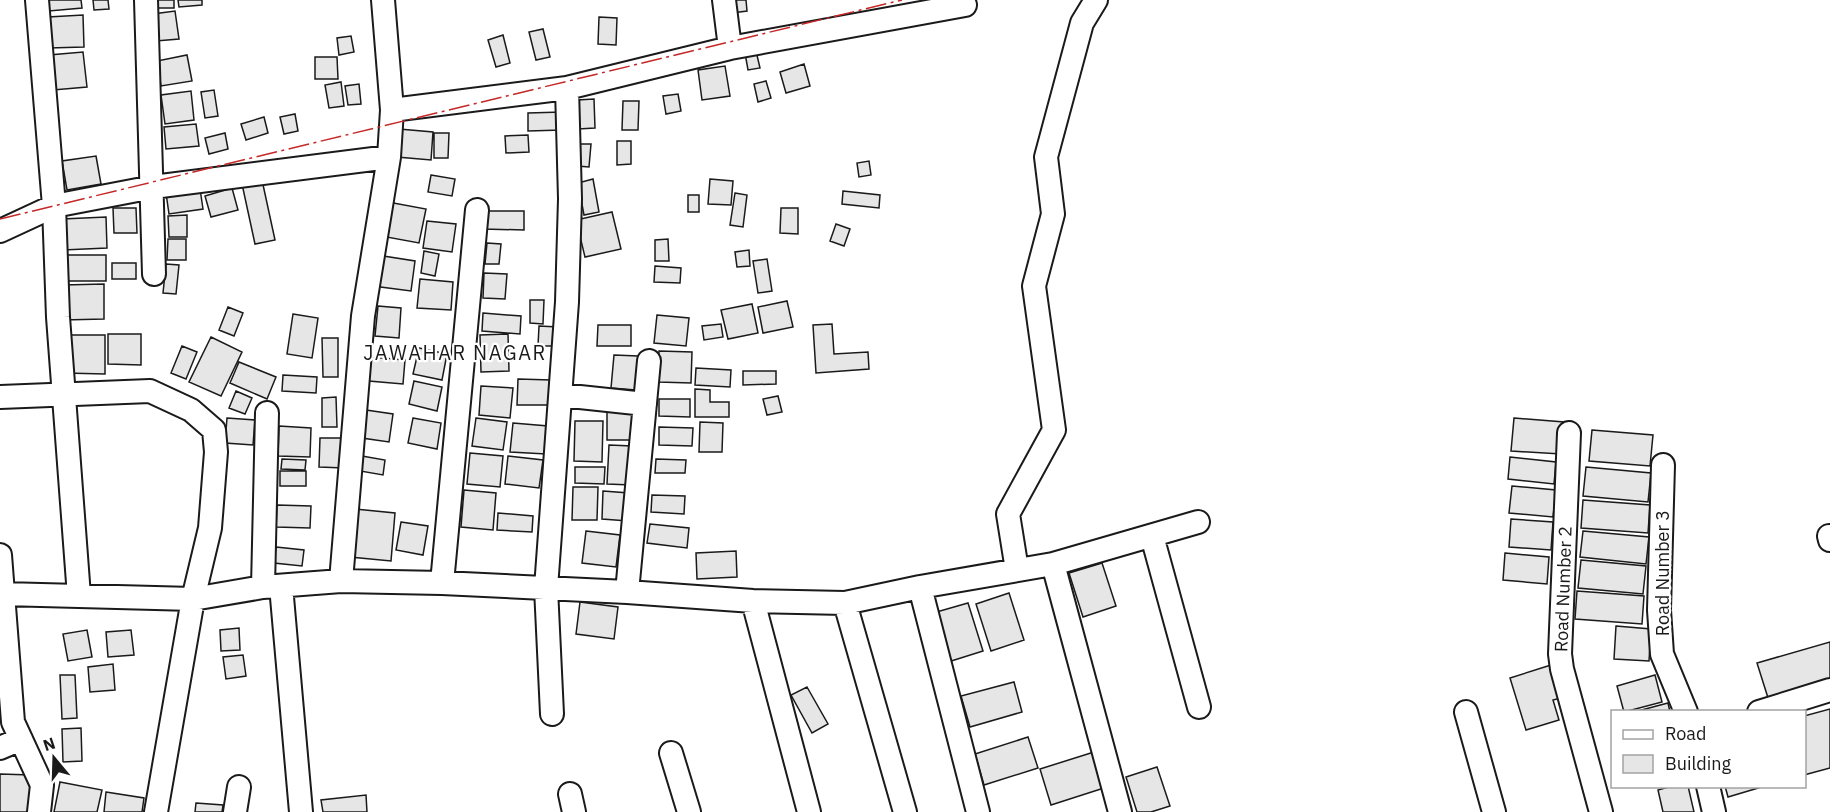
<svg xmlns="http://www.w3.org/2000/svg" width="1830" height="812" font-family="'IBM Plex Sans',sans-serif">
  <rect width="100%" height="100%" fill="#fff"/>
  <path fill="#e6e6e6" stroke="#1a1a1a" stroke-width="1.5" d="M49,0H81L82,8L49,11Z
    M93,0H108L109,9L94,10Z
    M152,0H174V8H152Z
    M178,0H202V5L179,7Z
    M730,0H746L747,11L732,13Z
    M175,11L179,39L156,41L153,14Z
    M83,15L84,47L49,48L48,17Z
    M599,17L617,18L616,45L598,44Z
    M543,29L550,57L536,60L529,32Z
    M503,35L510,63L496,67L488,40Z
    M351,36L354,52L339,55L337,38Z
    M756,51L760,68L748,70L745,53Z
    M83,52L87,87L53,90L49,55Z
    M187,55L192,81L161,86L157,61Z
    M315,57H337L338,79H315Z
    M804,64L810,86L786,93L780,72Z
    M725,66L730,96L702,100L698,70Z
    M766,81L771,98L758,102L754,84Z
    M341,82L344,106L329,108L325,85Z
    M359,84L361,104L348,105L345,86Z
    M214,90L218,116L205,118L201,92Z
    M191,91L194,120L165,124L161,95Z
    M678,94L681,111L666,114L663,96Z
    M594,99L595,128L578,129L577,100Z
    M623,101H639L638,130H622Z
    M562,112V130L528,131V113Z
    M295,114L298,131L284,134L280,117Z
    M264,117L268,133L246,140L241,124Z
    M196,124L199,146L166,149L164,127Z
    M399,129L433,132L431,160L397,157Z
    M225,133L228,149L209,154L205,138Z
    M434,133H449L448,158H434Z
    M528,135L529,152L506,153L505,136Z
    M617,141H631V164L617,165Z
    M579,144H591L589,167L577,166Z
    M96,156L101,184L67,190L62,161Z
    M869,161L871,175L859,177L857,163Z
    M431,175L455,179L452,196L428,192Z
    M593,179L599,212L584,215L578,183Z
    M710,179L733,181L731,205L708,204Z
    M262,180L275,240L255,244L242,184Z
    M199,182L203,209L169,214L165,186Z
    M232,188L238,210L211,217L205,196Z
    M843,191L880,195L879,208L842,204Z
    M735,193L747,195L743,227L730,225Z
    M688,195H699V212H688Z
    M388,202L426,209L419,243L381,236Z
    M113,208H136L137,233H114Z
    M781,208H798V234L780,233Z
    M483,211H524V230L483,229Z
    M612,212L621,249L585,257L576,220Z
    M187,215V237H169L168,216Z
    M106,217L107,248L63,250L62,219Z
    M427,221L456,224L452,252L423,248Z
    M836,224L850,229L844,246L830,241Z
    M168,239H186V260H167Z
    M668,239L669,261H655V240Z
    M487,243L501,244L499,264H485Z
    M749,250L750,266L737,267L735,252Z
    M424,251L439,254L435,276L421,273Z
    M64,255H106V281H64Z
    M377,255L415,261L411,291L373,286Z
    M767,259L772,291L758,293L753,261Z
    M112,263H136V279H112Z
    M166,264L179,265L176,294L163,293Z
    M655,266L681,268L680,283L654,282Z
    M484,273L507,274L505,299L483,298Z
    M420,279L453,282L451,310L417,308Z
    M104,284V319L63,320V285Z
    M530,300H544L543,324L530,323Z
    M787,301L793,327L763,333L758,307Z
    M752,304L758,333L728,339L721,310Z
    M378,306L401,308L399,338L375,336Z
    M228,307L243,313L234,336L219,330Z
    M483,313L521,316L520,334L482,331Z
    M293,314L318,318L312,358L287,354Z
    M657,315L689,318L686,346L654,343Z
    M721,324L723,337L704,340L702,326Z
    M832,324L834,354L868,352L869,369L816,373L813,325Z
    M598,325H631V346H597Z
    M539,326L558,327L557,346H538Z
    M108,334H141V365L108,364Z
    M508,334L509,371L481,372L480,335Z
    M64,335H105V374L64,373Z
    M211,337L242,352L221,396L189,382Z
    M322,338H338V377H323Z
    M182,346L197,352L186,379L171,373Z
    M419,348L447,354L442,380L413,374Z
    M659,351L692,352L691,383L658,382Z
    M614,355L638,356L636,390L611,388Z
    M371,357L405,360L403,384L369,381Z
    M239,362L276,377L267,399L230,383Z
    M696,368L731,370L730,387L695,385Z
    M743,371H776V384L743,385Z
    M283,375L317,377L316,393L282,391Z
    M518,379L551,380V405H517Z
    M414,381L442,387L437,411L409,404Z
    M481,386L513,388L510,418L479,415Z
    M695,389L710,390V402H729V417H695Z
    M236,391L252,398L245,414L229,408Z
    M778,396L782,412L767,415L763,399Z
    M336,397L337,427H322V398Z
    M659,399H690V417L659,416Z
    M366,410L393,414L389,442L362,438Z
    M607,411L635,412V440H607Z
    M227,418L255,420L253,445L225,443Z
    M413,418L441,423L437,449L408,443Z
    M476,418L507,422L503,450L472,446Z
    M1514,418L1564,422L1561,454L1511,451Z
    M575,421H603L602,462L574,461Z
    M700,422L723,423L722,452H699Z
    M513,423L548,426L546,454L510,452Z
    M279,426L311,428L310,457L278,456Z
    M659,427L693,428L692,446L659,445Z
    M1592,430L1653,435L1650,466L1589,461Z
    M320,438H345L344,468L319,467Z
    M609,445L632,446L631,485L607,484Z
    M470,453L503,456L500,487L467,484Z
    M362,456L385,460L383,475L360,471Z
    M508,456L543,460L539,488L505,484Z
    M1510,457L1556,462L1554,484L1508,479Z
    M282,459L306,460L305,470L281,469Z
    M656,459L686,460L685,473H655Z
    M575,467H605L604,484L575,483Z
    M1586,467L1651,473L1648,502L1583,496Z
    M280,471H306V486H280Z
    M1512,486L1556,490L1553,517L1509,513Z
    M573,487H598L597,520H572Z
    M464,490L496,493L493,530L461,527Z
    M603,491L629,493L628,521L602,519Z
    M652,495L685,496L684,514L651,512Z
    M1583,500L1650,505L1648,533L1581,528Z
    M277,505L311,506L310,528L276,527Z
    M355,509L395,513L391,561L350,557Z
    M498,513L533,516L532,532L497,530Z
    M1511,519L1553,522L1551,550L1509,547Z
    M401,522L428,526L423,555L396,550Z
    M650,524L689,528L687,548L647,543Z
    M586,531L620,535L616,567L582,563Z
    M1583,531L1649,537L1646,564L1580,557Z
    M276,547L304,550L302,566L274,563Z
    M736,551L737,577L697,579L696,553Z
    M1505,553L1549,557L1547,584L1503,580Z
    M1581,560L1646,566L1643,594L1578,588Z
    M1102,563L1116,606L1083,617L1069,573Z
    M1577,591L1644,596L1642,624L1575,619Z
    M1009,593L1024,640L991,651L976,604Z
    M580,602L618,607L614,639L576,634Z
    M968,603L983,651L948,662L933,613Z
    M1616,626L1651,629L1649,661L1614,659Z
    M239,628L240,650L221,651L220,630Z
    M87,630L92,657L68,661L63,634Z
    M131,630L134,655L108,657L106,632Z
    M1830,642V684L1769,701L1757,663Z
    M243,655L246,676L226,679L223,657Z
    M113,664L115,690L90,692L88,667Z
    M1551,665L1561,698L1553,700L1559,720L1526,730L1510,678Z
    M60,675H75L77,718L62,719Z
    M1655,675L1662,702L1624,712L1617,686Z
    M1014,682L1022,712L970,727L961,696Z
    M807,687L828,724L812,733L791,695Z
    M1668,703L1670,712H1634Z
    M1830,709V768L1804,775V716Z
    M81,728L82,761L63,762L62,729Z
    M1028,737L1038,768L984,785L975,754Z
    M1094,752L1104,788L1051,805L1040,769Z
    M1157,767L1170,806L1151,812H1137L1126,777Z
    M0,774L31,775L29,812H0Z
    M60,782L102,790L97,812H54Z
    M1672,786H1688L1694,812H1663L1658,790Z
    M1725,786H1765L1728,797Z
    M106,792L144,798L142,812H104Z
    M366,795L367,812H323L321,800Z
    M196,803L223,805L222,812H195Z"/>
  <g fill="none" stroke-linecap="round" stroke-linejoin="round">
    <defs>
      <path id="minor" d="M37,0L54,206L58,317L79,596
        M146,0L154,274
        M730,48L965,5
        M392,110L567,88L730,48L724,0
        M0,231L54,206L153,187L389,157
        M561,395L645,404
        M0,397L150,391L191,410L214,430L216,452L210,528L193,599L156,812
        M1569,433L1560,654L1562,669L1601,812
        M1663,465L1659,610L1662,654L1686,712
        M1152,536L1199,707
        M1829,536L1830,540
        M0,555L13,722L42,785L39,812
        M1053,564L1120,812
        M1017,570L1008,514L1054,430L1034,286L1053,214L1046,157L1082,23L1096,0
        M341,581L363,316L389,157L392,110L383,0
        M442,583L477,210
        M281,586L301,812
        M263,587L267,413
        M920,587L978,812
        M627,592L649,361
        M3,594L193,599L263,587L341,581L442,583L627,592L753,601L845,603L920,587L1053,564L1198,522
        M753,601L809,812
        M845,603L905,812
        M1466,712L1494,812
        M1759,712L1830,690
        M552,714L546,588L567,302L570,199L567,88
        M0,748L21,739
        M671,753L689,812
        M1708,786L1714,812
        M570,794L574,812
        M235,812L239,787"/>
    </defs>
    <use href="#minor" stroke="#1a1a1a" stroke-width="26"/>
    <use href="#minor" stroke="#fff" stroke-width="22"/>
    <path stroke="#c62828" stroke-width="1.5" stroke-dasharray="21 4.5 3 4.5" stroke-linecap="butt" d="M0,219L902,0"/>
  </g>
  <g text-anchor="middle" dominant-baseline="central" stroke-width="4.5" stroke-linejoin="round" paint-order="stroke">
    <g font-size="18" fill="#1a1a1a" stroke="#fff">
      <text transform="translate(1662 573) rotate(-90)">Road Number 3</text>
      <text transform="translate(1563 589) rotate(-88)">Road Number 2</text>
    </g>
    <g font-size="20" letter-spacing="1.5" fill="#1a1a1a" stroke="#fff">
      <text x="455" y="352">JAWAHAR NAGAR</text>
    </g>
  </g>
  <rect x="1611" y="710" width="195" height="78" fill="#ffffff" stroke="#a3a3a3" stroke-width="1.5"/>
  <rect x="1623" y="730" width="30" height="9" fill="#ffffff" stroke="#a3a3a3" stroke-width="1.5"/>
  <text x="1665" y="740" font-size="18" fill="#1a1a1a">Road</text>
  <rect x="1623" y="755" width="30" height="18" fill="#e6e6e6" stroke="#a3a3a3" stroke-width="1.5"/>
  <text x="1665" y="770" font-size="18" fill="#1a1a1a">Building</text>
  <g transform="translate(54 758) rotate(341)" stroke="#ffffff" stroke-width="4.5" paint-order="stroke">
  <path d="M0-4.5L10 22L0 15L-10 22Z" fill="#1a1a1a"/>
  <text y="-9" font-size="16" font-weight="bold" text-anchor="middle" fill="#1a1a1a">N</text>
  </g>
</svg>
